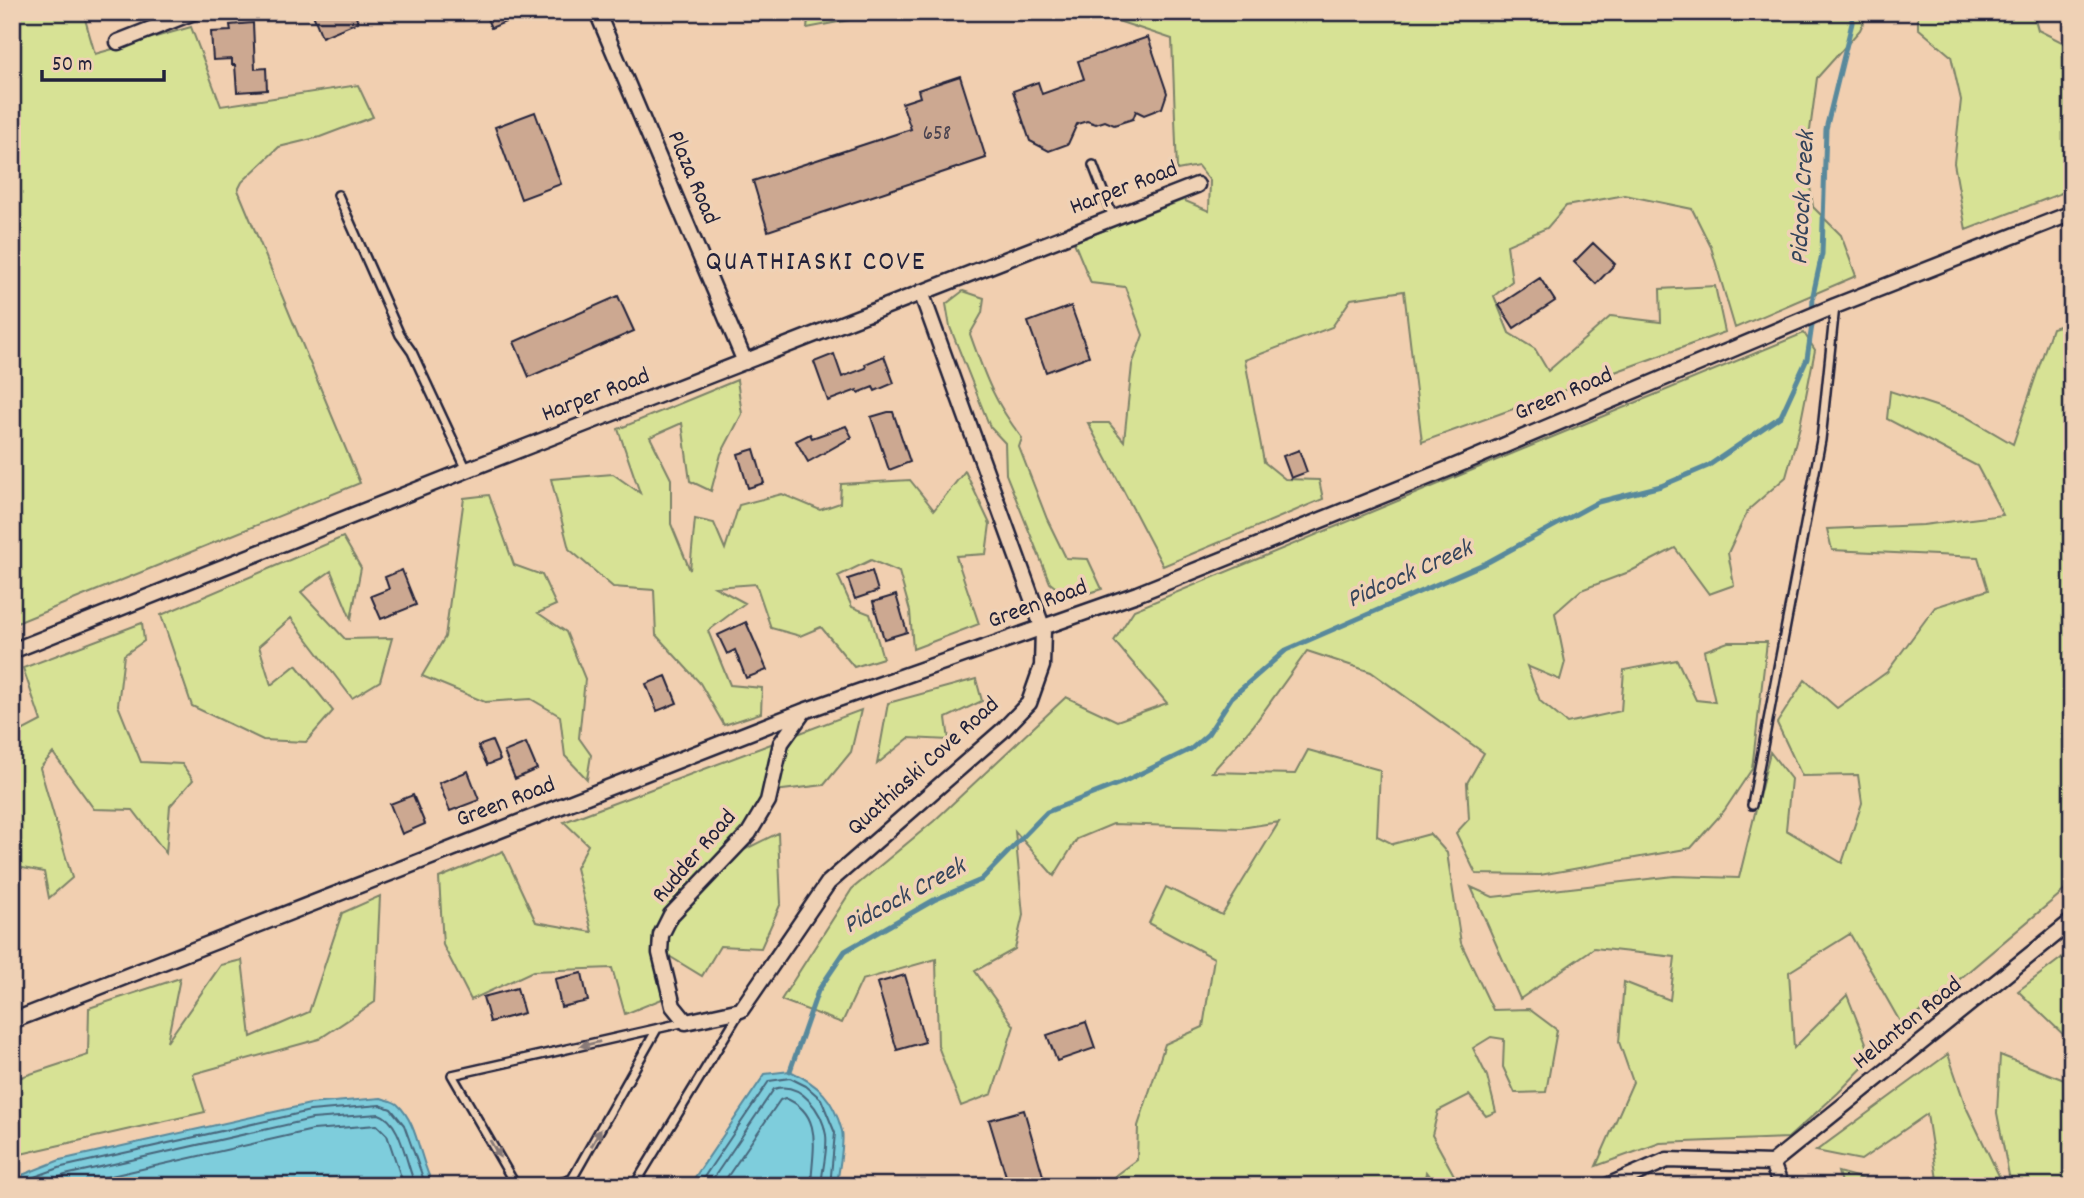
<svg xmlns="http://www.w3.org/2000/svg" width="2084" height="1198" font-family="Dekko,sans-serif">
  <rect width="100%" height="100%" fill="#f1cfb0"/>
  <filter id="ink" filterUnits="userSpaceOnUse"><feTurbulence type="fractalNoise" baseFrequency=".0143" numOctaves="2"/><feDisplacementMap in="SourceGraphic" scale="14" xChannelSelector="R" yChannelSelector="G"/><feConvolveMatrix kernelMatrix="1 2 1 2 8 2 1 2 1" color-interpolation-filters="sRGB"/></filter>
  <g filter="url(#ink)">
    <path fill="#d7e295" stroke="#7c8268" stroke-width="2" d="M12,12H83L95,54L191,27L221,106L358,85L373,117L320,137L279,147L242,182L238,190L360,483L12,625Z
      M809,12H878L875,15L807,28Z
      M1101,12H1868L1860,30L1817,78L1806,160L1813,207L1841,235L1856,276L1735,328L1711,247L1692,209L1625,195L1566,206L1547,228L1507,245L1512,281L1494,296L1509,333L1535,349L1548,371L1611,316L1661,322L1660,289L1715,286L1725,332L1422,442L1404,291L1351,299L1332,327L1245,360L1264,462L1285,479L1319,480L1323,499L1163,566L1088,423H1109L1124,441L1132,365L1143,335L1125,287L1091,283L1074,242L1183,200L1209,211L1210,181L1198,166L1177,170L1172,39L1100,15Z
      M1918,12H2033L2038,30L2072,47V189L1966,230L1954,163L1961,100L1951,56L1918,28Z
      M963,291L984,298L982,313L970,334C985,376 994,402 1022,438L1019,447L1047,519L1066,558L1088,559L1102,589L1070,599L1050,583L1006,474L1005,443L990,427L950,327L946,304Z
      M2072,322V884L1903,1027L1850,934L1789,972L1794,1048L1847,995L1872,1058L1838,1093L1788,1138L1660,1143L1596,1166L1633,1082L1619,1042L1624,982L1670,1000L1675,957L1594,948L1520,999L1471,887L1493,897L1674,876L1739,878L1770,752L1791,779L1786,830L1842,863L1862,803L1858,775L1802,776L1777,723L1805,680L1837,708L1887,672L1935,607L1988,590L1978,557L1832,550L1827,529L1923,525L2003,515L1977,466L1887,419L1890,391L1963,415L2013,444L2052,328Z
      M1804,333L1815,350L1800,426L1786,477L1748,510L1728,553L1734,585L1709,594L1675,548L1629,572L1581,590L1555,613L1565,662L1560,680L1527,666L1540,701L1567,723L1621,711L1624,670L1677,660L1696,700L1715,702L1704,651L1728,642H1767L1752,769L1724,811L1691,848L1540,875L1476,874L1456,833L1469,819L1467,783L1484,753L1371,672L1307,651L1253,726L1212,772L1295,774L1308,750L1380,770L1377,836L1393,844L1430,834L1447,853L1461,943L1493,1010L1529,1009L1557,1030L1546,1092L1515,1093L1503,1067L1504,1039L1491,1037L1473,1048L1487,1076L1496,1112L1486,1116L1469,1095L1438,1111L1432,1135L1460,1186H1437L1426,1172L1424,1186H1102L1137,1160L1138,1126L1165,1044L1203,1027L1214,958L1149,923L1166,887L1222,915L1279,822L1241,828L1113,824L1077,839L1054,876L1015,831L1023,915L1015,949L975,971L1014,1026L992,1094L961,1106L938,1046L936,959L862,980L842,1023L781,1000L852,889L934,821L1066,697L1117,721L1167,703L1114,641L1134,610Z
      M737,380L742,414L721,454L711,491L690,481L682,423L650,437L671,479V524L690,570L695,519L714,523L725,549L739,505L782,494L820,510L840,503L841,484L910,480L934,510L965,471L990,524L986,554L956,556L979,624L913,649L910,611L899,572L871,560L838,576L852,607L870,614L883,658L854,667L821,627L800,636L771,628L756,584L715,587L745,603L708,631L730,685L762,688L761,713L724,725L700,683L656,635L654,590L613,587L569,549L551,479L613,474L640,493L618,429Z
      M489,495L514,565L542,575L556,605L538,613L566,632L585,679L579,738L591,755L587,779L565,756L560,716L531,699L485,702L422,676L445,637L464,498Z
      M343,537L361,568L351,619L331,571L301,592L345,639L392,638L380,681L352,698L291,618L259,646L271,685L296,665L333,711L306,742L263,740L192,706L161,615Z
      M142,623L144,641L124,655L118,705L141,762L182,764L193,780L170,806L166,853L133,810L94,809L53,753L40,768L72,878L49,898L44,872L12,866V736L41,721L23,668Z
      M976,679L982,701L946,718L949,740L909,738L877,764L888,703Z
      M861,710L851,752L824,785L766,792L746,849L778,833L781,903L761,948L720,946L702,976L669,956L662,999L625,1014L612,968L533,971L471,1000L443,945L439,878L503,851L536,922L592,932L576,868L588,845L564,822Z
      M380,896L375,1002L319,1039L193,1074L205,1112L12,1156V1080L88,1055L89,1008L180,978L167,1042L221,965L242,960L251,1037L309,1012L342,913Z
      M2072,950V1043L2018,991Z
      M1948,1054L1966,1107L2004,1186H1938L1927,1114L1861,1160L1816,1151Z
      M2000,1055L2072,1083V1186H2011L1997,1113Z
      M1838,1172L1889,1186H1842Z"/>
    <path fill="#7ecddc" stroke="#59899c" stroke-width="2" d="M790,1071C819,1085 833,1098 842,1131C845,1143 838,1172 837,1186H689L765,1074Z
      M381,1098C386,1100 393,1101 397,1104C419,1124 419,1161 434,1186H12V1179L60,1160L310,1104Z"/>
    <g fill="none" stroke-linecap="round" stroke-linejoin="round">
      <path stroke="#47667b" stroke-width="2" d="M12,1185L62,1167L310,1111L380,1105L391,1109L404,1125L426,1186
        M38,1186L65,1175L312,1119L379,1114C402,1121 406,1166 416,1186
        M67,1186L313,1130L377,1125L387,1135L404,1186
        M698,1186L769,1081L790,1078L806,1086L821,1099L835,1133L830,1186
        M708,1186L774,1089C801,1081 822,1111 826,1135C828,1151 822,1170 821,1186
        M721,1186L780,1100L785,1098C825,1114 812,1152 811,1186"/>
      <path stroke="#59899c" stroke-width="5" d="M790,1071L818,991L845,951L934,900L981,880L1047,812L1123,782L1191,749L1208,734L1232,697L1286,650L1488,562L1598,502L1661,486L1708,466L1781,416L1807,359L1812,325L1813,295L1822,254L1826,129L1852,23V12"/>
    </g>
    <path fill="#cca891" stroke="#22223b" stroke-width="2" d="M312,12H354L358,22L322,37Z
      M484,12H529L491,28Z
      M253,23L255,69L266,68L267,90L237,92L235,65H232V59L213,60L211,32L231,31L230,25Z
      M1148,37L1167,93L1162,108L1144,115L1136,111L1133,119L1114,125L1105,121L1096,124L1087,121L1077,124L1068,144L1049,151L1030,141L1013,91L1038,82L1042,94L1084,79L1078,61Z
      M960,76L986,158L768,231L753,181L911,129L902,103L920,97L918,90Z
      M535,112L561,184L521,199L495,127Z
      M1593,243L1615,264L1596,284L1574,262Z
      M1540,278L1555,301L1514,328L1499,305Z
      M618,296L634,331L529,377L514,342Z
      M1071,306L1089,356L1046,372L1028,322Z
      M834,354L842,377L866,368L865,364L884,356L894,383L875,391L873,387L858,393L857,390L828,401L814,362Z
      M888,412H893L910,462L889,470L871,417Z
      M846,426L852,437L808,462L796,441L810,434L812,438Z
      M754,449L764,483L748,488L738,454Z
      M1299,450L1307,472L1291,478L1283,456Z
      M402,570L416,605L381,619L371,596L389,589L385,577Z
      M872,571L878,591L855,599L848,579Z
      M896,595L907,632L884,639L873,602Z
      M746,622L767,670L746,678L735,650L727,654L718,635Z
      M666,676L677,703L657,711L646,684Z
      M492,741L500,760L487,765L478,746Z
      M526,743L537,769L515,779L504,752Z
      M468,771L479,800L450,811L439,783Z
      M413,795L425,824L402,834L390,804Z
      M582,973L588,1001L561,1007L555,979Z
      M905,975L925,1042L897,1050L877,983Z
      M517,988L524,1013L490,1022L483,997Z
      M1086,1022L1095,1048L1057,1061L1047,1035Z
      M1024,1110L1046,1186H1009L989,1120Z"/>
    <g fill="none" stroke-linecap="round" stroke-linejoin="round">
      <defs>
        <path id="service" d="M1093,165L1113,217
          M338,195L400,335L412,352L467,470
          M1752,805L1821,440L1835,306
          M516,1186L452,1075L686,1022
          M552,1186L572,1179L657,1029
          M634,1186L741,1010"/>
        <path id="minor" d="M597,12L745,362
          M118,42L194,12
          M12,651L467,470L1197,185
          M804,711L781,743L768,801L749,833L671,915L661,935L660,953L673,1006L686,1022L741,1010L828,883L1002,731L1029,703L1042,666L1043,629L921,292
          M12,1021L804,711L1137,594L1453,467L1835,306L2072,213
          M1772,1163L2072,921
          M1772,1163L1781,1186
          M1607,1186L1667,1160L1772,1163"/>
      </defs>
      <use href="#service" stroke="#22223b" stroke-width="12"/>
      <use href="#minor" stroke="#22223b" stroke-width="19"/>
      <use href="#service" stroke="#efd1b5" stroke-width="7"/>
      <use href="#minor" stroke="#efd1b5" stroke-width="14"/>
    </g>
    <defs><path id="oneway-solid" d="M-6-.8H1V-3.2L6.5 0L1 3.2V.8H-6Z" transform="scale(1.75)"/></defs>
    <g fill="#887a78">
      <use href="#oneway-solid" transform="translate(590 1044) rotate(167)"/>
      <use href="#oneway-solid" transform="translate(596 1138) rotate(-61)"/>
      <use href="#oneway-solid" transform="translate(495 1149) rotate(60)"/>
    </g>
  </g>
  <g text-anchor="middle" dominant-baseline="central" stroke-width="7" stroke-linejoin="round" paint-order="stroke">
    <g font-size="21" fill="#4c4450">
      <text x="937" y="135">658</text>
    </g>
    <g font-size="24" fill="#22223b" stroke="#efd1b5">
      <text transform="translate(692 178) rotate(67)">Plaza Road</text>
      <text transform="translate(1124 189) rotate(-21)">Harper Road</text>
      <text transform="translate(1564 395) rotate(-23)">Green Road</text>
      <text transform="translate(596 396) rotate(-21)">Harper Road</text>
      <text transform="translate(1038 605) rotate(-20)">Green Road</text>
      <text transform="translate(924 767) rotate(-42)">Quathiaski Cove Road</text>
      <text transform="translate(506 803) rotate(-21)">Green Road</text>
      <text transform="translate(695 857) rotate(-49)">Rudder Road</text>
      <text transform="translate(1908 1024) rotate(-39)">Helanton Road</text>
    </g>
    <g font-size="26" font-style="italic" fill="#34445b" stroke="#efd1b5">
      <text transform="translate(1804 198) rotate(-87)">Pidcock Creek</text>
      <text transform="translate(1410 575) rotate(-24)">Pidcock Creek</text>
      <text transform="translate(905 897) rotate(-28)">Pidcock Creek</text>
    </g>
    <g font-size="28" letter-spacing="2" fill="#22223b" stroke="#efd1b5">
      <text x="816" y="264">QUATHIASKI COVE</text>
    </g>
  </g>
  <rect width="2084" height="1198" fill="none" stroke="#efd1b5" stroke-width="42"/>
  <rect x="21" y="21" width="2042" height="1156" fill="none" stroke="#22223b" stroke-width="2.5" filter="url(#ink)"/>
  <path d="M42 70v10h122v-10" fill="none" stroke="#22223b" stroke-width="3.5"/>
  <text x="52" y="70" font-size="21" fill="#22223b" stroke="#efd1b5" stroke-width="5" paint-order="stroke">50 m</text>
</svg>
